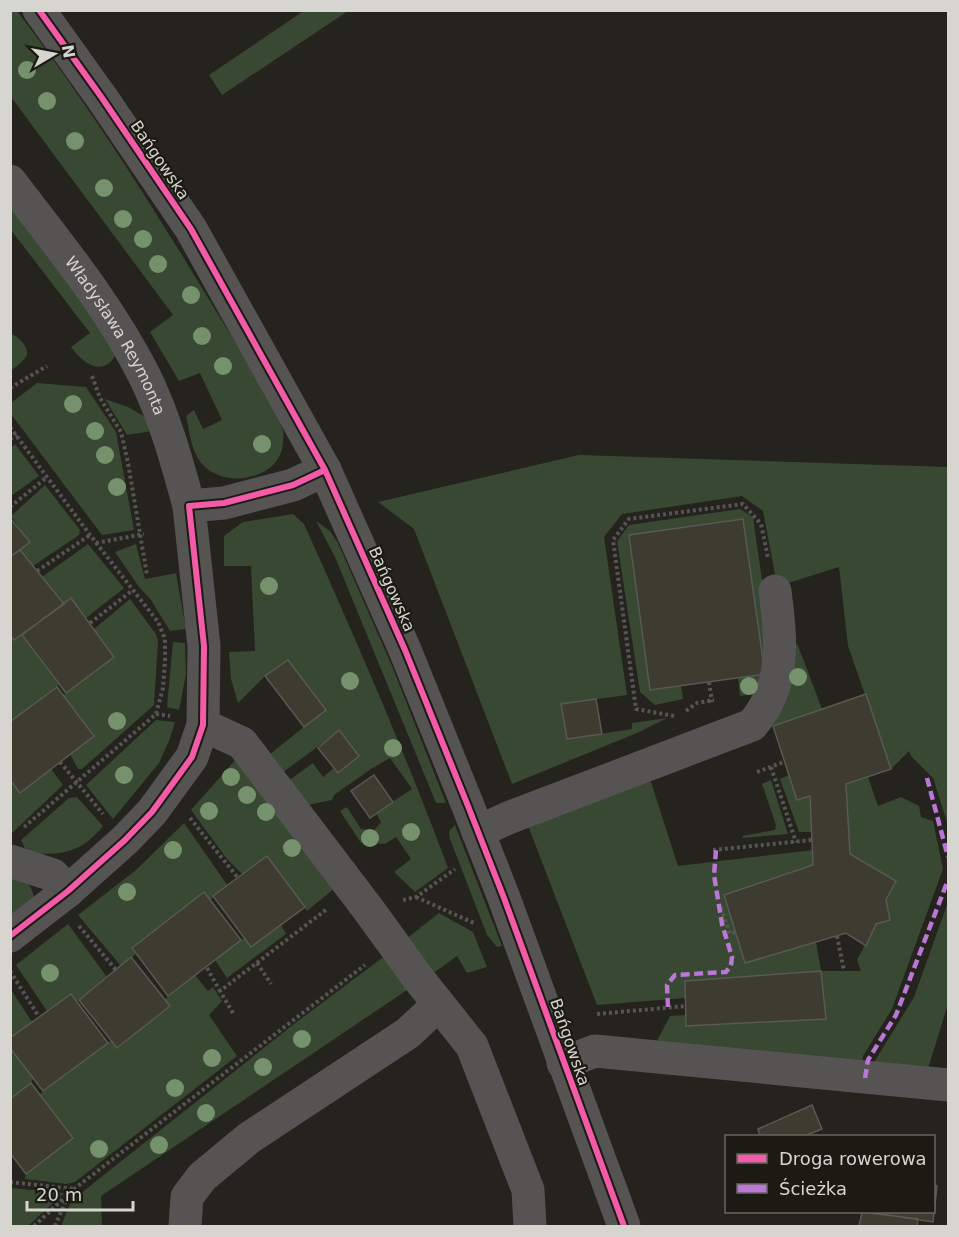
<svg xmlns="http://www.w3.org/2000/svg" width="959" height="1237" font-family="'DejaVu Sans',sans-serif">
  <rect width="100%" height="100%" fill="#24231e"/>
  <path fill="#384833" d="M305,10L348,11L222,95L209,75Z
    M11,11H17C93,110 159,217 224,324C240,350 255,376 269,403C273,411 281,422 283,431C284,434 283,437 283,440C284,478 228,490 204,466C191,453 190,433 186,416L194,410L203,429L222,420L200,373L179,381L150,332L173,315L11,97Z
    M10,197L118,349C107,379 85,366 71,347L90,333L11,230Z
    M11,334C18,336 31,348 26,357C23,362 15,367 11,371Z
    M37,383L86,387L116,432L134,530L102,535L11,414V403Z
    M105,399L128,407L147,418L152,431L127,435Z
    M15,444L39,476L11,496V448Z
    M579,455L948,467V825L933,778L911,756L909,751L891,769L848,646L839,567L788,583L775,574L763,511L742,496L622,514L604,537L627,695L562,704L567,739L632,729V723L667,718L637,733L512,784L414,529L378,502Z
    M45,485L80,530L79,535L33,566L20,550L29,542L11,516Z
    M740,509L753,517L774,664L756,694L740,696L738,678L765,674L743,519L629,535L650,690L681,686L683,699L655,705L640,692L617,541L629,525Z
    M293,514L304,524C355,637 405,752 448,868L415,892L394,872L411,859L396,837L385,844L361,843L340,811L347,807L361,829L374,830L381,822L376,813L412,789L390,758L371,769L334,795L332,800L308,805L288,781L313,763L323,777L334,768L338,773L359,756L339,731L282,773L269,755L325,710L288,660L265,676L238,703L231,679L229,652L255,651L251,566H224V536L243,522Z
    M316,521L330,531L338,543L392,666L446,803H436L335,557Z
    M88,544L124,588L86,618L64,604L42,577Z
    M136,544L145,579L176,573L186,629L170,631L151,600L139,587L115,552Z
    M130,599L156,634L158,641L154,705L82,769H78L70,754L94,736L63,695L114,657L94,629Z
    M11,635L14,640L22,635L59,685L11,722Z
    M173,642L185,643L186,674L179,710L167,707Z
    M797,643L822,709L773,726Z
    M156,720L175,722L169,741L159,763L113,819L86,785Z
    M237,758L335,888L307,911L267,856L243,875L227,859L191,810Z
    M51,769L63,785L12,833L11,831V780Z
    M789,775L797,800L810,796L812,832H799L780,779Z
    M868,777L878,806L901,797L919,806L921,817L933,821L943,869L892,1009L863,1056L862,1070L649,1056L670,1016L685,1015L686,1026L825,1019L821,972L685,981V998L597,1005L527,823L650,779L678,866L813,850L816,942L821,971H861L857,960L876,924L890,920L886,900L850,854L846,784Z
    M771,780L788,834L743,838L742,836L775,830L776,825L762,784Z
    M77,797L103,826C81,853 61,856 27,853L21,840L69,798Z
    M184,823L228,886L210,900L204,893L132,948L136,954L121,966L78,915L136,870Z
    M455,825L502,946L497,947L487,935L450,839L449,831Z
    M11,875C24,880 32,883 34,898L11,917Z
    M948,902V1004L927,1072L873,1064L914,997Z
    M439,913L473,932L487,967L467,973L457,956L432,974L406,939Z
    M68,924L107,977L77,1001L70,994L47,1011L16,965Z
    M281,925L286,934L227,978L215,960L244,938L251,947Z
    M390,952L413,986L101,1196L102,1226H61L71,1201L294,1024Z
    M195,975L208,991L213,987L222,1001L209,1015L237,1056L75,1182L66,1184L25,1179L26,1174L73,1138L40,1094L111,1040L118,1048L170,1006L165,999Z
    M10,988L32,1022L11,1038H10Z
    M11,1048L33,1079L31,1083L11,1099Z
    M11,1188L64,1193L28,1226H11Z"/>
  <path fill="#3e3c30" stroke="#595955" stroke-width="1.5" d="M10,518L30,542L10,557Z
    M743,519L765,674L650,690L629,535Z
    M20,550L64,604L14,640L10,635V557Z
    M71,598L114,657L66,693L22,635Z
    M288,660L326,710L304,727L265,676Z
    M57,687L94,736L20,793L10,780V722Z
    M866,694L891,769L846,784L850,854L896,881L886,900L890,920L876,924L866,946L846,933L745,963L724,895L813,865L810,796L797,800L773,726Z
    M596,699L602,734L567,739L561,704Z
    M339,730L359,756L338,773L318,748Z
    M374,775L393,802L370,818L351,791Z
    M267,856L305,907L251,947L213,896Z
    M204,892L241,940L168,996L132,948Z
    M131,957L170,1006L117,1048L79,1000Z
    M821,971L826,1019L686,1026L685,981Z
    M71,994L108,1043L43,1091L10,1048V1038Z
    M31,1083L73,1138L26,1174L10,1153V1099Z
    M812,1105L822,1129L804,1136H760L758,1129Z
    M934,1185L937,1186L933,1222L868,1212H934Z
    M862,1212L918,1219L917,1226H859Z"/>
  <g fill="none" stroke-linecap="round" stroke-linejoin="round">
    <path stroke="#565553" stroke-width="4" stroke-dasharray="3 3" stroke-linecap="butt" d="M92,376L100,398L121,432L128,463L147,575
      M10,388L47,366
      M10,427L90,535L158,622L165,639V660L163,688L156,714L23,828
      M10,439L17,435
      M10,507L47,477
      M96,543L144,534
      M37,571L90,535
      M90,623L133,590
      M709,682L712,702
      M686,711L697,703L714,700
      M156,714L170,716
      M674,716L636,709L613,540L629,519L743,504L761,524L768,558
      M60,762L103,814
      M771,767L796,842
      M757,772L784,762
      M190,818L238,878
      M713,850L812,840
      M416,897L476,924
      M403,900L416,897L455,869
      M721,908L730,934L736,932
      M79,926L116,970
      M837,936L844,971
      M257,963L271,984
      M207,968L220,991
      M10,971L39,1017
      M233,1013L220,991L327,909
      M597,1014L686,1006
      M10,1182L74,1189
      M34,1226L74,1189L365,965
      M55,1226L67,1198"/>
    <g stroke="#555453" stroke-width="33">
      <path d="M39,10L102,98L191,229L325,470L405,650L468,806L504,898L624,1226"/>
      <path id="s1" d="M10,181C58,244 109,305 145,377C165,418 177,462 189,506"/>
      <path d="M203,725L242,743L368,909L418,978L472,1046L528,1190L530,1226"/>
      <path d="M478,832L508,818L752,725C787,685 781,639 775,591"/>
      <path d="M10,861L53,875L68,891"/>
      <path d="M10,936L68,891L125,840L152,812L192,757L203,725L204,646L189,506L224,503L293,485L325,470"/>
      <path d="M563,1063L595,1051L948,1085"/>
      <path d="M185,1226L187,1197L202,1177L249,1138L408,1033L438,1005"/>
    </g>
    <path stroke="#ba77d6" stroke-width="4.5" stroke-dasharray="9 4.5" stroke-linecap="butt" d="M927,778L948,857
      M668,1007L667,985L675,975L726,972L731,965L732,957L722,924L714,875L716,850
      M865,1078L868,1060L896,1015L948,880"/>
    <defs>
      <path id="cycleway" d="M39,10L102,98L191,229L325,470L405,650L468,806L504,898L624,1226
        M10,936L68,891L125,840L152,812L192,757L203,725L204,646L189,506L224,503L293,485L325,470"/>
    </defs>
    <use href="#cycleway" stroke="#1c1b13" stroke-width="10"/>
    <use href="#cycleway" stroke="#f35aa7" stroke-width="6"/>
  </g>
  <g fill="#76926c">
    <circle cx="27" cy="70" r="9"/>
    <circle cx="47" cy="101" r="9"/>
    <circle cx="75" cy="141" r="9"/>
    <circle cx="104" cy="188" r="9"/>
    <circle cx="123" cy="219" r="9"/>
    <circle cx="143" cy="239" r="9"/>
    <circle cx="158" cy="264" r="9"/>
    <circle cx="191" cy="295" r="9"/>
    <circle cx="202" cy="336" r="9"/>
    <circle cx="223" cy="366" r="9"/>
    <circle cx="73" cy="404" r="9"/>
    <circle cx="95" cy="431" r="9"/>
    <circle cx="262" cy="444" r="9"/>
    <circle cx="105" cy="455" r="9"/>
    <circle cx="117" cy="487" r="9"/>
    <circle cx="269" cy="586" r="9"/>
    <circle cx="798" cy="677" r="9"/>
    <circle cx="350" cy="681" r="9"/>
    <circle cx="749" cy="686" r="9"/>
    <circle cx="117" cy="721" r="9"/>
    <circle cx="393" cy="748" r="9"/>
    <circle cx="124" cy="775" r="9"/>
    <circle cx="231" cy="777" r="9"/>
    <circle cx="247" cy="795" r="9"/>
    <circle cx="209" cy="811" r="9"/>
    <circle cx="266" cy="812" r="9"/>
    <circle cx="411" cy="832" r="9"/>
    <circle cx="370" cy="838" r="9"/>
    <circle cx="292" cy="848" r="9"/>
    <circle cx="173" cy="850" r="9"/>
    <circle cx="127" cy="892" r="9"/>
    <circle cx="50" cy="973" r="9"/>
    <circle cx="302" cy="1039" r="9"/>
    <circle cx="212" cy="1058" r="9"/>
    <circle cx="263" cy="1067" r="9"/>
    <circle cx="175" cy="1088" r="9"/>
    <circle cx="206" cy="1113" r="9"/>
    <circle cx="159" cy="1145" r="9"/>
    <circle cx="99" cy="1149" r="9"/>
  </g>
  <g text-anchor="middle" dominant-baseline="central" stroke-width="4.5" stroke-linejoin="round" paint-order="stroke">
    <g font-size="16" fill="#d6d5d0" stroke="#1c1b13">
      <text transform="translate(160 160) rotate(56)">Bańgowska</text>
      <text stroke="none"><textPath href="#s1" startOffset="188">Władysława Reymonta</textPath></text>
      <text transform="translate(392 589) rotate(66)">Bańgowska</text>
      <text transform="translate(570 1042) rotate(71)">Bańgowska</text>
    </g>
  </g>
  <rect width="959" height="1237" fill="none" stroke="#d6d5d0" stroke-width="24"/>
  <rect x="725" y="1135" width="210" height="78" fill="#1c1b13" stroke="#66655f" stroke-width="1.5"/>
  <rect x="737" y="1154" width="30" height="9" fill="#f35aa7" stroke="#66655f" stroke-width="1.5"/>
  <text x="779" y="1165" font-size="18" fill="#d6d5d0">Droga rowerowa</text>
  <rect x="737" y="1184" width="30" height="9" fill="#ba77d6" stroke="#66655f" stroke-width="1.5"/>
  <text x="779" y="1195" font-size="18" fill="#d6d5d0">Ścieżka</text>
  <g transform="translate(54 54) rotate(80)" stroke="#1c1b13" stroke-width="4.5" paint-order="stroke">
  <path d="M0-4.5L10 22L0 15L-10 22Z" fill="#d6d5d0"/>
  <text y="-9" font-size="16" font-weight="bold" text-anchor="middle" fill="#d6d5d0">N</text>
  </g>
  <path d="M27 1201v9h106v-9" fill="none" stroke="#d6d5d0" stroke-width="3"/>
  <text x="36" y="1201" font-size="18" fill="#d6d5d0" stroke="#1c1b13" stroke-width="4.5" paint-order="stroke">20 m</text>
</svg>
